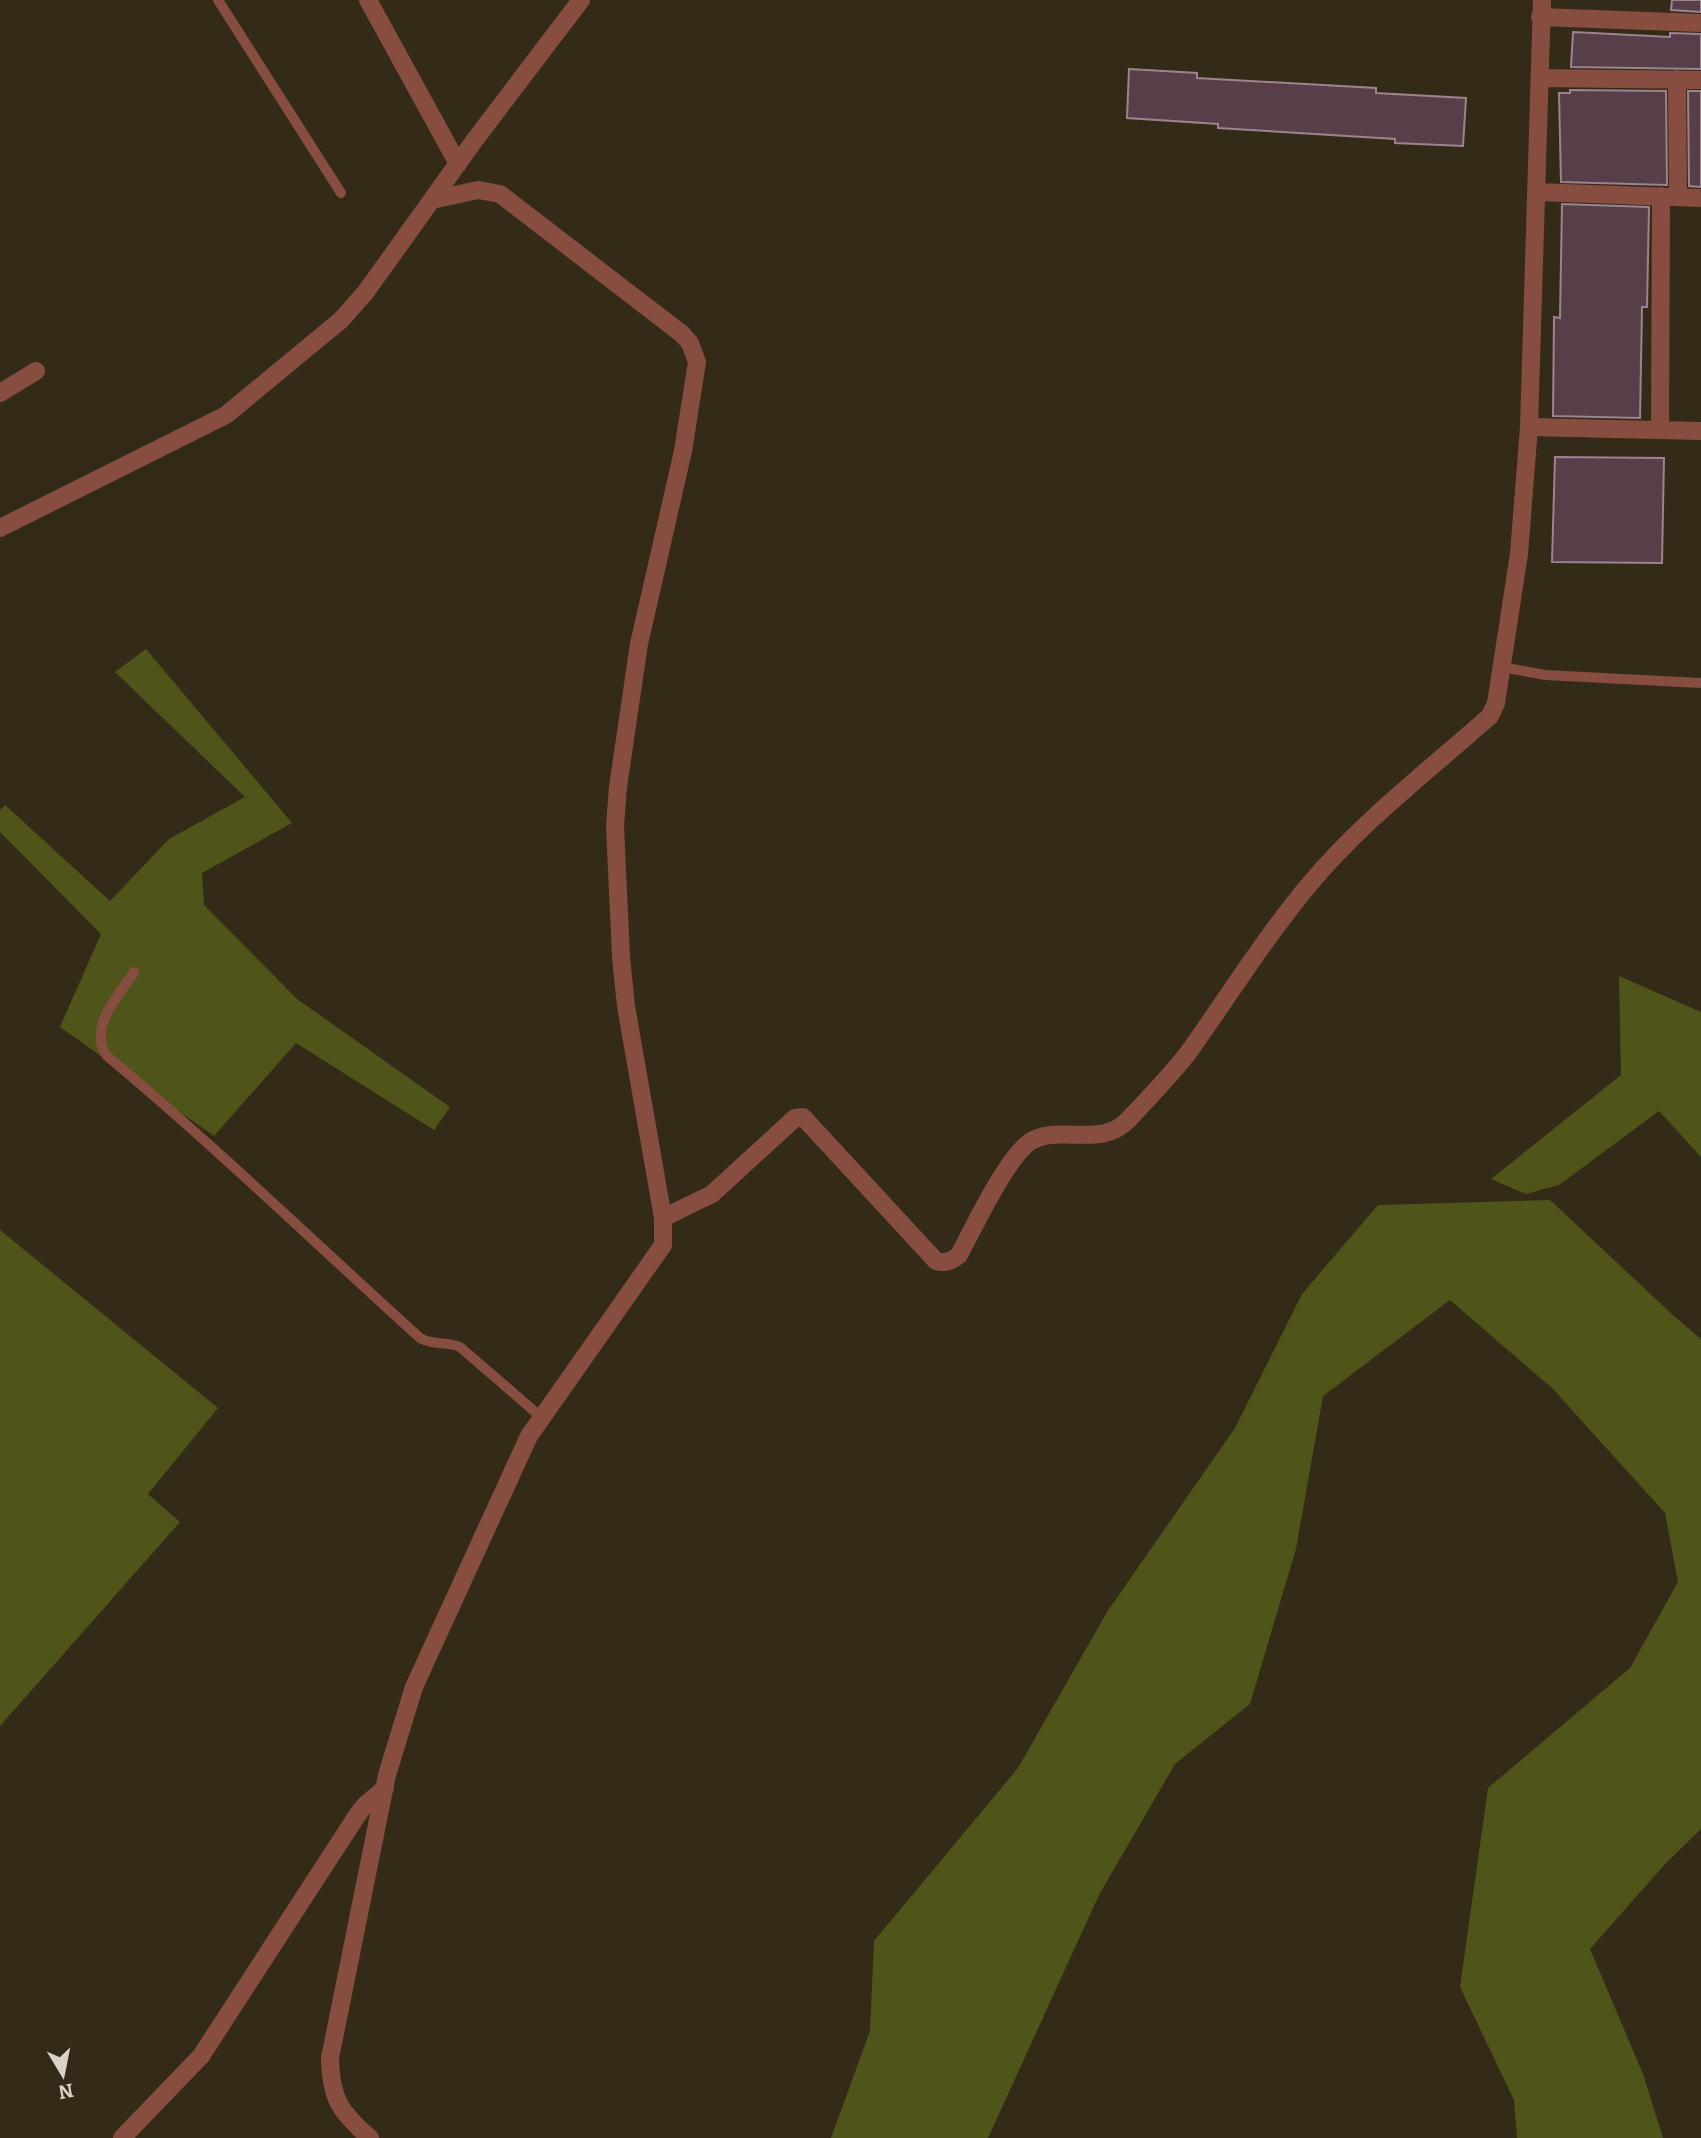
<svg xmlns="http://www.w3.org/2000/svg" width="1701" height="2138" font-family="Bitter,serif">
  <rect width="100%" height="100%" fill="#342a18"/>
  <path fill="#4f5519" d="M146,649L292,823L202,873L204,905L297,999L450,1107L434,1130L296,1043L214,1136L60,1027L101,934L0,832V810L5,805L110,901L169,839L245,797L115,672Z
    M1619,976L1701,1012V1157L1659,1111L1559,1185L1526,1194L1491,1179L1621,1075Z
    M1550,1200L1675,1317L1701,1339V1829L1665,1864L1590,1949L1643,2074L1663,2138H1517L1514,2100L1460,1987L1488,1788L1630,1668L1678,1582L1665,1513L1553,1389L1450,1300L1323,1396L1296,1549L1250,1704L1175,1764L1099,1895L988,2138H831L870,2031L874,1941L1018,1768L1107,1612L1235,1428L1302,1294L1378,1205Z
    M0,1230L218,1408L148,1494L180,1522L0,1726Z"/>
  <path fill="#563f48" stroke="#9d838d" stroke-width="2" d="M1672,0H1701V12L1671,10Z
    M1573,32L1670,37V33L1701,34V69L1571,67Z
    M1129,69L1197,73V78L1376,88V93L1466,98L1463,146L1395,143V139L1218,128V124L1127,118Z
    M1570,90L1666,91L1667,185L1561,182L1559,93H1570Z
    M1688,91H1701V187L1689,186Z
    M1562,204L1649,207L1647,307H1642L1640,418L1553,416L1554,317L1560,318Z
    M1555,457L1664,458L1662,563L1552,562Z"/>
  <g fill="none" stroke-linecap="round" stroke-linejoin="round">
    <path stroke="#874d41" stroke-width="10" d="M218,0L341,193
      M1502,667L1545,675L1701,683
      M134,972C119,996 87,1028 107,1056C215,1146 316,1244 420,1338C433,1346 447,1341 460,1347L541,1417"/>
    <path stroke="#874d41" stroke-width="18" d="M368,0L458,164
      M1540,17L1701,23
      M1541,78L1701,80
      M1677,79L1678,197
      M1536,192L1701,198
      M0,393L36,371
      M1529,427L1701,431
      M1660,430L1661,196
      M0,528L226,415L341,320L365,293L474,141L581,0
      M663,1218L712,1194L795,1118L803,1117L936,1261C945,1264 952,1261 959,1255C973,1229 1009,1152 1033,1140C1064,1125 1101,1148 1128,1120C1148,1099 1170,1076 1188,1053C1228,997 1264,939 1308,886C1361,822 1428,771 1490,716L1496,703L1519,554L1529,427L1542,0
      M122,2138L201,2056L358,1814L365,1805L385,1788
      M370,2138C340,2112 331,2099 330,2058L387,1775L414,1687L529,1436L663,1245V1218L626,1006L621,957L615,826L618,787L639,644L683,451L697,362L690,343L682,334L500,194L478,190L432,200"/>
  </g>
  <g transform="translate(63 2075) rotate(170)" stroke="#342a18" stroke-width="5" paint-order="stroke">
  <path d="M0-5L12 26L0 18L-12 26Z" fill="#d9d2c7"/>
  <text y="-10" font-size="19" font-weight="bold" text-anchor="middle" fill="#d9d2c7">N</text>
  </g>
</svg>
